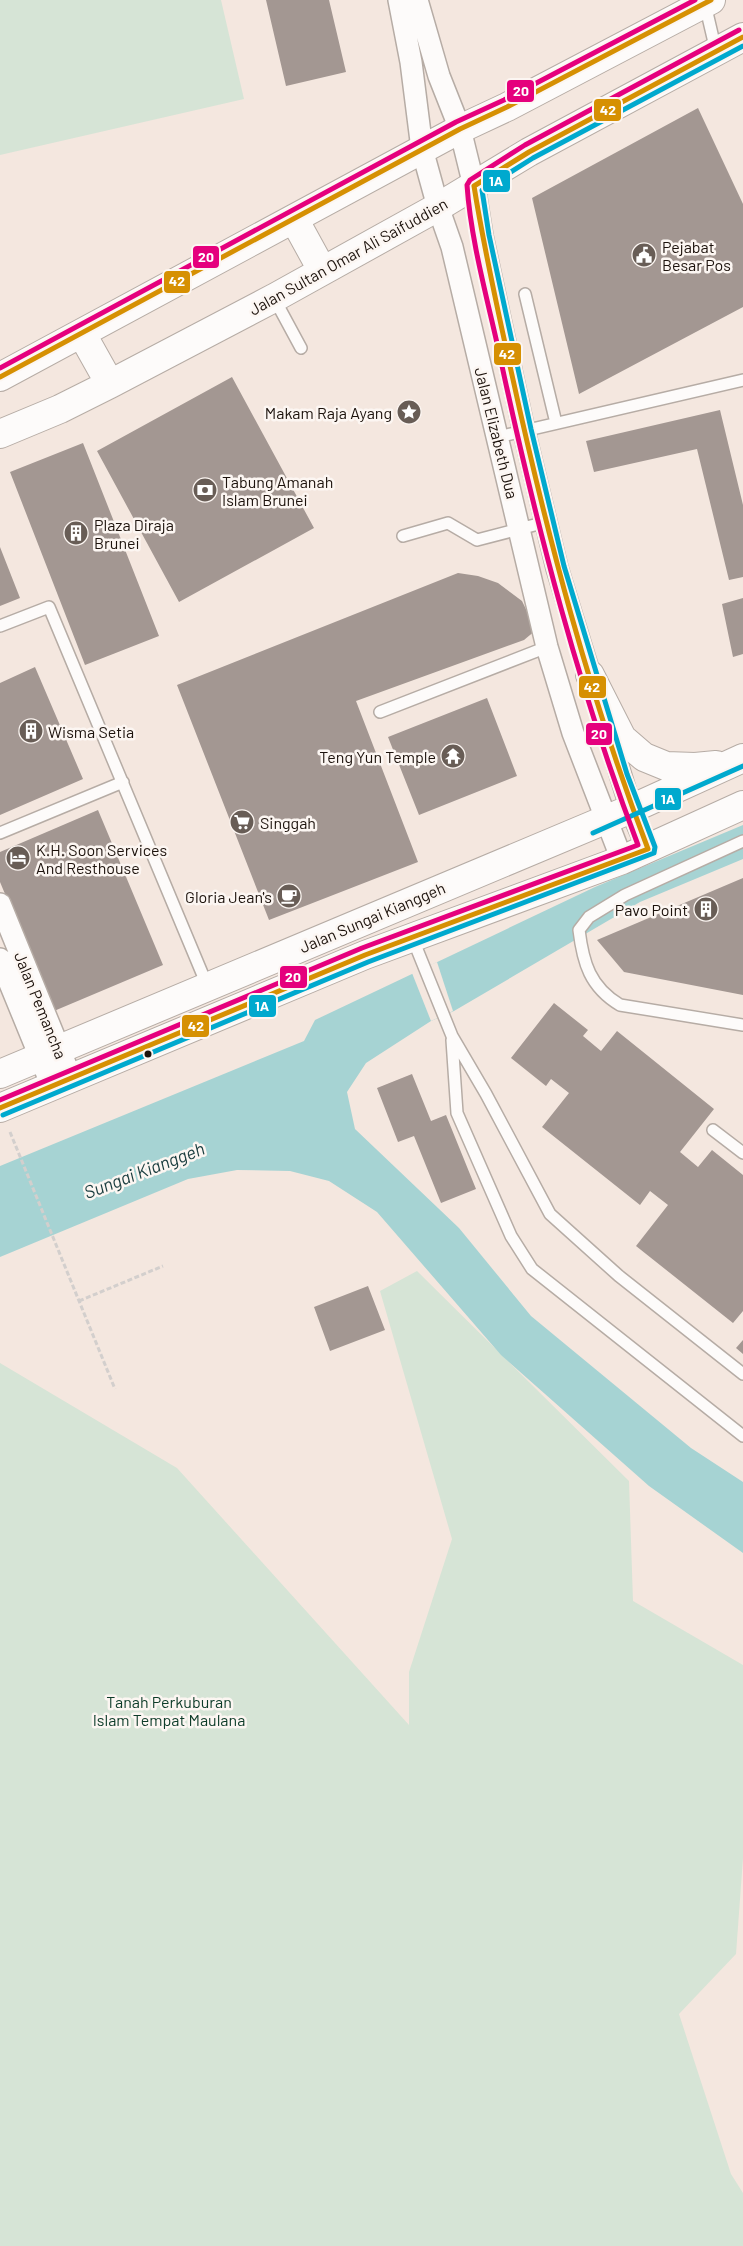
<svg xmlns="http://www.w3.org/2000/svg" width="743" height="2246" font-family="Barlow,sans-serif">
  <rect width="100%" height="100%" fill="#f4e7df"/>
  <path fill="#d6e4d6" d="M0,0H221L244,99L0,155Z
    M417,1271L629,1481L633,1601L743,1665V1858L736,1954L679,2014L731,2174L743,2193V2246H0V1363L177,1468L409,1725V1672L452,1539L380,1291Z"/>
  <path fill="#a6d3d3" d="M743,825V859L640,902L454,1011L431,1021L366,1063L347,1092L355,1129L459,1228L531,1316L691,1448L743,1482V1553L649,1486L501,1355L377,1212L329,1181L290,1171L237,1170L188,1179L0,1257V1166L304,1041L315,1020L595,887Z"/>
  <path fill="#f4e7df" d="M437,962L453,1011L431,1021L412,973Z"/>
  <path fill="#a39792" d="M266,0H329L346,72L286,86Z
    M698,108L743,204V307L579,394L532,198Z
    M232,377L314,528L179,602L97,451Z
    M720,410L743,505V577L729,580L697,449L594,472L586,441Z
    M83,443L159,636L85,665L10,472Z
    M0,547L20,598L0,606Z
    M458,573L478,576L498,583L522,601L536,630L524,640L356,701L418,862L269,920L177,685Z
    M743,598V654L733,657L722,604Z
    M35,667L83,779L0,815V683Z
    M487,698L517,776L419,815L388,737Z
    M98,810L163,965L54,1011L0,882V852Z
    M743,878V995L624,972L597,940Z
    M554,1003L588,1030L583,1036L601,1051L617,1031L714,1109L680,1152L698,1167L712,1150L743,1175V1311L733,1323L636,1246L668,1205L650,1191L640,1205L542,1127L569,1093L551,1079L546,1086L511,1058Z
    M412,1074L431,1121L446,1115L476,1189L441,1203L414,1136L398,1142L377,1088Z
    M368,1286L385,1330L330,1351L314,1307Z
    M743,1340V1354L736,1348Z"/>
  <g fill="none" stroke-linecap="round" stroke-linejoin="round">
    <defs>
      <path id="lane" d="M705,4L716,51
        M525,294L556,423
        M274,298L301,348
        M498,437L743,380
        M403,536L448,523L477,540L546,522
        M0,626L49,607L207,985
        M380,712L547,647
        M0,833L123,782
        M743,841L625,895L589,917L579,930C583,963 590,987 620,1005L743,1025
        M412,937L452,1036L486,1094L550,1214L619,1276L743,1374
        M452,1040L457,1113L511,1236L532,1269L743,1436
        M713,1130L743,1153"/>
      <path id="street" d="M399,0L411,62L422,149L438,207L452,247L547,647L573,733L622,860
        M417,0L439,76L460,129L474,186L482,236L524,431L557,568L594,689
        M603,718L631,809L648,849
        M0,904L71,1078
        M0,959L52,1086"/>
      <path id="primary" d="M294,219L322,270
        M82,334L110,384
        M0,377L460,129L507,107L711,0
        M0,434L60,409L110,384L274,298L438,207L529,152L743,37
        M590,675L622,738L644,757L666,766L695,767L716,765
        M0,1074L631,809L743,758
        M0,1108L365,955L622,860L743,805"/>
    </defs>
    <use href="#lane" stroke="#b6aca5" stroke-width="14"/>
    <use href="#street" stroke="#b6aca5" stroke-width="24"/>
    <use href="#primary" stroke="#b6aca5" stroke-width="30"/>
    <path stroke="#d3cfcd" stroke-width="3" stroke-dasharray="5 2.5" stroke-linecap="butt" d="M10,1132L115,1389
      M79,1301L163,1266"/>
    <use href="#lane" stroke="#fdfbfa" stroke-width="11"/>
    <use href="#street" stroke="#fdfbfa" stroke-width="21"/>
    <use href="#primary" stroke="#fdfbfa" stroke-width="28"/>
    <defs>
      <path id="bus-1" d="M474,186C484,249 498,312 512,375C547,535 589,695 648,849
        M474,186L529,152L743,37
        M0,377L460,129L507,107L711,0
        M0,1108L365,955L648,849"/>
      <path id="bus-2" d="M593,833L743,766
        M3,1115L368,962L654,853L655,847L627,774L564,566L531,429L489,235L482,190L533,158L743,46"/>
      <path id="bus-3" d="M0,368L456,122L504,100L695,0
        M0,1100L362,948L638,845C579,690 537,528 502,366C490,308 471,244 467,185L470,180L525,145L739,30"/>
    </defs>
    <use href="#bus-1" stroke="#fcf6f2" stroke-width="9"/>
    <use href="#bus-2" stroke="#fcf6f2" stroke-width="9"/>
    <use href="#bus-3" stroke="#fcf6f2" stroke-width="9"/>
    <use href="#bus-1" stroke="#d69002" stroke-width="5"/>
    <use href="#bus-2" stroke="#00a9ce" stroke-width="5"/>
    <use href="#bus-3" stroke="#e5007d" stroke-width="5"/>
  </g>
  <defs>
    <symbol id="civic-disc" viewBox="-11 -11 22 22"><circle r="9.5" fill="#685d56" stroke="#fcf6f2"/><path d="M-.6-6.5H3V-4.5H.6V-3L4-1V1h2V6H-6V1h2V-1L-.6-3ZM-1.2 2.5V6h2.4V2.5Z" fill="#fff"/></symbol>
    <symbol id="sight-disc" viewBox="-11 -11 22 22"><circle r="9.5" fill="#685d56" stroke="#fcf6f2"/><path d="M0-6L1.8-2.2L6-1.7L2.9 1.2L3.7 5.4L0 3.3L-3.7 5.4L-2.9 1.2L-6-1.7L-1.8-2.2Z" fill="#fff"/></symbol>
    <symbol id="bank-disc" viewBox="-11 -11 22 22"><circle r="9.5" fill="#685d56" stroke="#fcf6f2"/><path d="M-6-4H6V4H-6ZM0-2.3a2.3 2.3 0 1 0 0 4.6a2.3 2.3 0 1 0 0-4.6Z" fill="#fff"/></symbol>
    <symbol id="building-disc" viewBox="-11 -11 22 22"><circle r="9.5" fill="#685d56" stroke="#fcf6f2"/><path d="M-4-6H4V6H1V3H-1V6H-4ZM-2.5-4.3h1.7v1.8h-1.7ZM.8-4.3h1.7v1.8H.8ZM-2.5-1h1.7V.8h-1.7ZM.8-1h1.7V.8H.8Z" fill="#fff"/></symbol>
    <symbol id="temple-disc" viewBox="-11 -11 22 22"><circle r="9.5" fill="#685d56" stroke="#fcf6f2"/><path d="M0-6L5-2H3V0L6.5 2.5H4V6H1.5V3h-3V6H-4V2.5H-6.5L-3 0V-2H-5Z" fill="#fff"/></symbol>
    <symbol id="supermarket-disc" viewBox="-11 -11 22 22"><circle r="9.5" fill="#685d56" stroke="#fcf6f2"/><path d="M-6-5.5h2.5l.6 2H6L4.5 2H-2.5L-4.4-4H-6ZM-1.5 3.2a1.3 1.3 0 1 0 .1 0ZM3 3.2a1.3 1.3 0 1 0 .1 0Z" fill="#fff"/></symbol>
    <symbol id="hotel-disc" viewBox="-11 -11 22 22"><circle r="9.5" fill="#685d56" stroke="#fcf6f2"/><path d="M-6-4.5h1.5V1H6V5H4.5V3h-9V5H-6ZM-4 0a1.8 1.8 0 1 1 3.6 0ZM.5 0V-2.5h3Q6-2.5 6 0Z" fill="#fff"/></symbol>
    <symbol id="cafe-disc" viewBox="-11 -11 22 22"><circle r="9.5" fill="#685d56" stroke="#fcf6f2"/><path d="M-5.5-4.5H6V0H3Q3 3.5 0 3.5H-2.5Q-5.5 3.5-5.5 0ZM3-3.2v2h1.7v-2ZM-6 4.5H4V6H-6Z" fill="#fff"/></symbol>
  </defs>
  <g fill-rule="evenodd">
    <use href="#civic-disc" x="630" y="241" width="28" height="28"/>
    <use href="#sight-disc" x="395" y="398" width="28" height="28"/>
    <use href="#bank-disc" x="191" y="476" width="28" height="28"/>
    <use href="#building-disc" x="62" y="519" width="28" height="28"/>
    <use href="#building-disc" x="17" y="717" width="28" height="28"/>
    <use href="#temple-disc" x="439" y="742" width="28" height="28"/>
    <use href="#supermarket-disc" x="228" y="808" width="28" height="28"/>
    <use href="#hotel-disc" x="4" y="844" width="28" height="28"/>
    <use href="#cafe-disc" x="275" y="882" width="28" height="28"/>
    <use href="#building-disc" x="692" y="895" width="28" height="28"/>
  </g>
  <circle fill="#1c120c" stroke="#fcf6f2" stroke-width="2" cx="148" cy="1054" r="4.5"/>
  <g text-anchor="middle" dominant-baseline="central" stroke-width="5" stroke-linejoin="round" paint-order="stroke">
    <g font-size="16" fill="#1c120c" stroke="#fcf6f2" text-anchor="start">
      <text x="662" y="246">Pejabat<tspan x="662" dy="18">Besar Pos</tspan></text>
      <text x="392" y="412" text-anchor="end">Makam Raja Ayang</text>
      <text x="222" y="481">Tabung Amanah<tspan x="222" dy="18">Islam Brunei</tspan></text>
      <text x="94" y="524">Plaza Diraja<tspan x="94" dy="18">Brunei</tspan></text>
      <text x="48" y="731">Wisma Setia</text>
      <text x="436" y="756" text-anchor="end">Teng Yun Temple</text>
      <text x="260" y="822">Singgah</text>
      <text x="36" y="849">K.H. Soon Services<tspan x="36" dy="18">And Resthouse</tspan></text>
      <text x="272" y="896" text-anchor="end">Gloria Jean's</text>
      <text x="688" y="909" text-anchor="end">Pavo Point</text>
    </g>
    <g font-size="16" fill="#1c120c" stroke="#fcf6f2">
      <text transform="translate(348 256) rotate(-29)">Jalan Sultan Omar Ali Saifuddien</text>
      <text transform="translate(497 433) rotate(76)">Jalan Elizabeth Dua</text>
      <text transform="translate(372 917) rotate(-23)">Jalan Sungai Kianggeh</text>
      <text transform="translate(41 1005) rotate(68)">Jalan Pemancha</text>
    </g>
    <g font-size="16" fill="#0c3b28" stroke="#fcf6f2">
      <text x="169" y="1701">Tanah Perkuburan<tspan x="169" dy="18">Islam Tempat Maulana</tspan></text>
    </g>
    <g font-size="18" font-style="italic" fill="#1a3d3f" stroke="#fcf6f2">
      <text transform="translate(144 1170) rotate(-21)">Sungai Kianggeh</text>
    </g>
  </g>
  <g stroke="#fcf6f2" stroke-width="2">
    <rect x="506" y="79" width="29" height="24" rx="5" fill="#e5007d"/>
    <rect x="593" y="98" width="29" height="24" rx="5" fill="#d69002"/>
    <rect x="482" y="169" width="29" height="24" rx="5" fill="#00a9ce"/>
    <rect x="192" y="245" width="28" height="24" rx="5" fill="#e5007d"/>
    <rect x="163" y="270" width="28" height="24" rx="5" fill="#d69002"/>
    <rect x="493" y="342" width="29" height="24" rx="5" fill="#d69002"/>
    <rect x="578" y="675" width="29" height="24" rx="5" fill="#d69002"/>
    <rect x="585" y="722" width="28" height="24" rx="5" fill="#e5007d"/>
    <rect x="654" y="787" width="28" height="24" rx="5" fill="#00a9ce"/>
    <rect x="279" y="965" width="29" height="24" rx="5" fill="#e5007d"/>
    <rect x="248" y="994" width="29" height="24" rx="5" fill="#00a9ce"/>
    <rect x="181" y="1014" width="29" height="24" rx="5" fill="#d69002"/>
  </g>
  <g font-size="14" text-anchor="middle" font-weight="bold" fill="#fff">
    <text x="521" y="96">20</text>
    <text x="608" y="115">42</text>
    <text x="496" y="186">1A</text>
    <text x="206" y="262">20</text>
    <text x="177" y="286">42</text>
    <text x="507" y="359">42</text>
    <text x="592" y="692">42</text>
    <text x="599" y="739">20</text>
    <text x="668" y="804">1A</text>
    <text x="293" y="982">20</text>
    <text x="262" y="1011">1A</text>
    <text x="196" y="1031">42</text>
  </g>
</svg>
